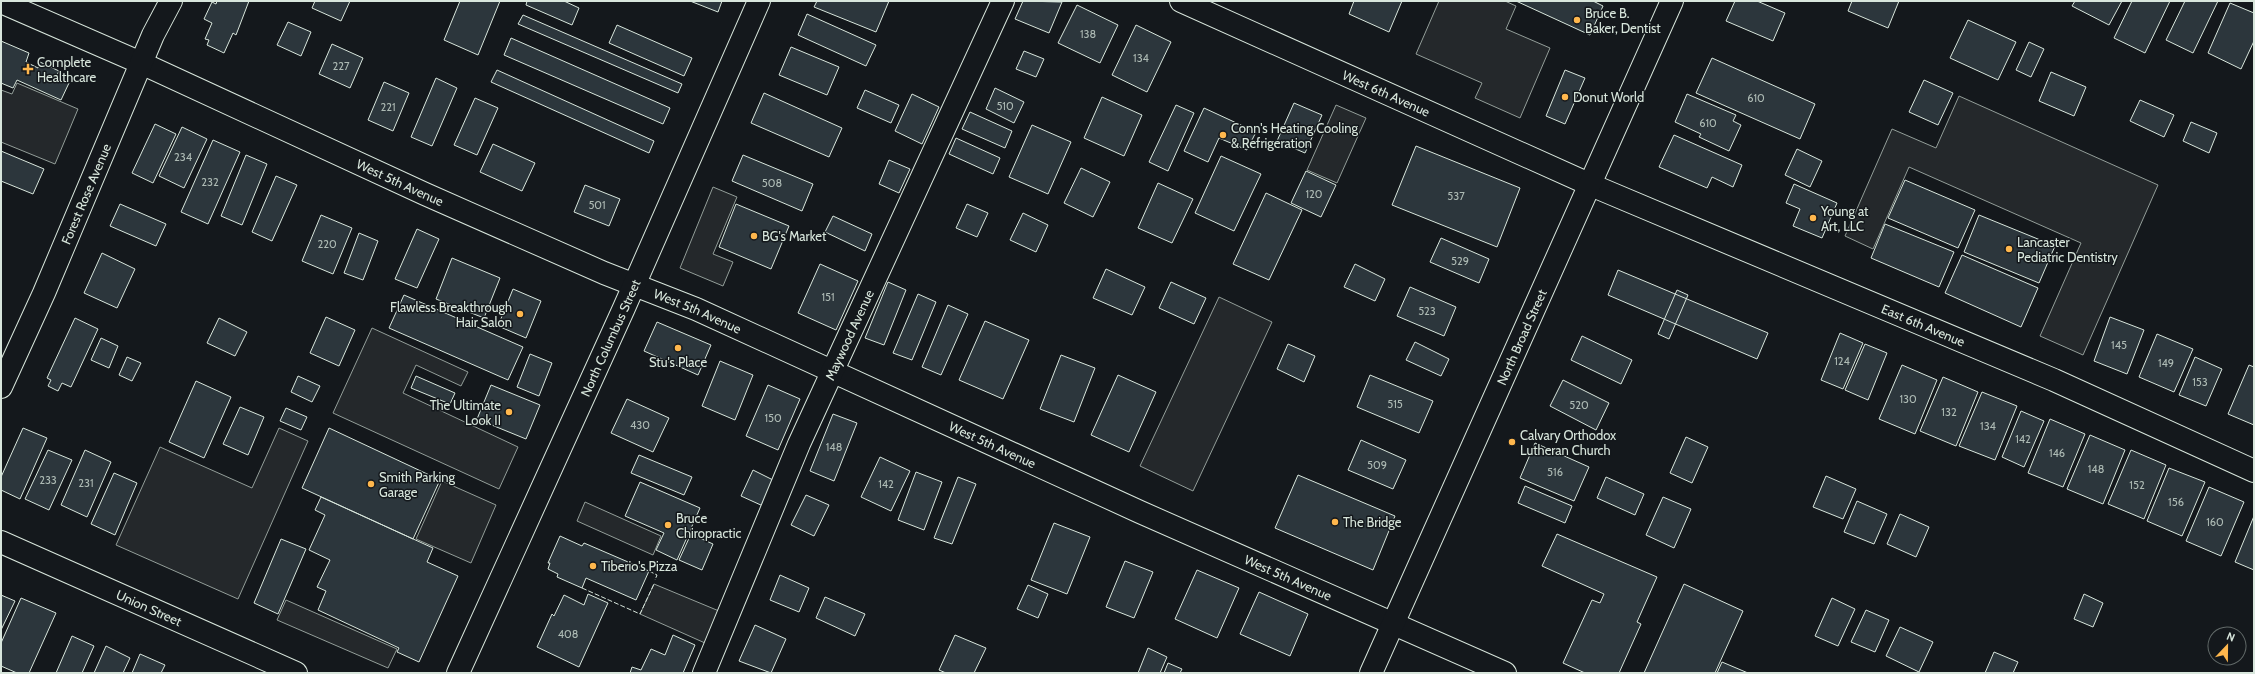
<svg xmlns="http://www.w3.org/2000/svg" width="2255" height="674" font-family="Cabin,sans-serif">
  <rect width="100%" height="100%" fill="#14181c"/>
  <path fill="#24282b" stroke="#939e99" d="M1439,1H1505L1516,6L1506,29L1550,48L1520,118L1475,98L1482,83L1416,54Z
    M17,83L78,109L55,164L1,142V90L12,94Z
    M1959,96L2158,185L2083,355L2040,336L2081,243L1909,167L1873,249L1845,236L1892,129L1936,148Z
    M1336,105L1366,118L1337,183L1307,170Z
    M713,187L737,197L713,254L733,262L723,286L680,268Z
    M1219,297L1272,322L1193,491L1140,466Z
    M372,328L468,372L461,386L416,365L403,393L518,447L499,489L333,413Z
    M279,428L308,441L238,599L116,545L160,447L252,488Z
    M442,481L496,505L471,563L416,539Z
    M585,502L661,536L653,555L577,521Z
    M654,584L719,611L705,643L640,614Z
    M286,600L397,649L388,668L277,620Z"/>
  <path fill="#2c363c" stroke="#d8e6dc" d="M217,1H249L236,35L233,33L224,53L207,45L209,40L205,39L212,23L204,19L212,2L216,4Z
    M315,1H350L341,21L312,8Z
    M460,1H500L478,55L444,40Z
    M527,1H564L579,8L572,25L526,5Z
    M690,1H722L718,12Z
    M817,1H889L876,32L814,7Z
    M1023,1L1062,2L1049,33L1015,19Z
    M1354,1H1402L1389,32L1349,14Z
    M1516,1H1593L1603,6L1590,35Z
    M1735,1H1757L1785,13L1773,41L1726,21Z
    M1852,1H1899L1888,28L1848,11Z
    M2075,1H2122L2109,25L2072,6Z
    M2132,1H2170L2145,53L2114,38Z
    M2185,1H2218L2193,53L2166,40Z
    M2230,3L2254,13V41L2241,69L2208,53Z
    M1077,5L1118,25L1100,63L1058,43Z
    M807,14L876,45L866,66L798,35Z
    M523,15L682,84L678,93L518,24Z
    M1968,20L2016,42L1998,80L1950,58Z
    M288,22L311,32L301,56L277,45Z
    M617,25L692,58L684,76L609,43Z
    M1136,25L1171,42L1147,92L1112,75Z
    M511,38L670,108L663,124L504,55Z
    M1,41L29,53L26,62L38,68L40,62L59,71L56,77L69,83L61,100L17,80L13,88L1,83Z
    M2029,42L2044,49L2031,77L2016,70Z
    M332,44L363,58L350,88L319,74Z
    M791,47L839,67L827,95L779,75Z
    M1024,51L1044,59L1036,77L1016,69Z
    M1712,58L1815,104L1800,139L1696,93Z
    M497,70L654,141L649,153L491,82Z
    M1565,70L1585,78L1565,124L1546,116Z
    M2051,72L2086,87L2074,116L2039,101Z
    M436,78L457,88L432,146L411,137Z
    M1924,80L1953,93L1938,125L1909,112Z
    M384,82L409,93L393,131L368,120Z
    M995,88L1024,102L1014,123L986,109Z
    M865,90L899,105L891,123L857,108Z
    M764,93L842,128L829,157L751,123Z
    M912,94L939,107L922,144L895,131Z
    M1687,94L1736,115L1733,121L1741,125L1729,151L1699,137L1701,134L1675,122Z
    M1102,97L1142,115L1124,156L1084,138Z
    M475,98L498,108L477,155L454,145Z
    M2140,100L2174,115L2164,137L2130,121Z
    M1294,103L1322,115L1305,153L1277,141Z
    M1176,105L1194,113L1168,171L1149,162Z
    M1204,108L1256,132L1247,150L1219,138L1208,162L1184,151Z
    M970,112L1012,131L1005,148L962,129Z
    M2191,122L2217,133L2209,153L2183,141Z
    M155,124L176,134L153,183L132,173Z
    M1032,125L1071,142L1048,194L1009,177Z
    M182,127L207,139L184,188L159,176Z
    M1674,135L1742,165L1733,187L1712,177L1707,188L1659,167Z
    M956,138L1000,158L993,174L949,154Z
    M213,140L240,152L208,224L181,212Z
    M493,144L535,163L522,191L480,172Z
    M1416,146L1520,188L1497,247L1392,205Z
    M1797,149L1822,161L1810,187L1785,175Z
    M1,151L44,169L33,194L1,181Z
    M246,155L267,164L242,225L221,216Z
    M743,155L813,184L802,211L732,181Z
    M1221,156L1261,174L1234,231L1195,213Z
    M889,160L910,169L899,193L879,184Z
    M1081,168L1110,182L1093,217L1064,203Z
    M1306,171L1336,185L1321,217L1291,203Z
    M276,176L297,185L272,241L252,232Z
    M1905,180L1975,210L1958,248L1888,218Z
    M1158,183L1193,199L1172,243L1138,228Z
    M1794,184L1837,203L1822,238L1793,226L1800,209L1786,203Z
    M585,185L620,199L609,226L574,212Z
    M1266,193L1302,210L1269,280L1233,264Z
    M120,204L166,224L156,246L110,226Z
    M736,204L789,226L771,269L719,247Z
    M967,204L988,213L977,237L956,228Z
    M1023,213L1048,225L1036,252L1010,240Z
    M321,215L352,228L333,274L302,261Z
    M1979,215L2055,246L2039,283L1964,252Z
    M833,216L872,234L865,251L825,232Z
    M1885,224L1954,252L1939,287L1871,258Z
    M417,229L439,239L417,288L395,279Z
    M359,233L378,241L363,280L344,273Z
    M1441,238L1489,259L1479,283L1430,262Z
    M102,253L135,269L117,308L84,293Z
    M1962,255L2038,288L2021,327L1945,293Z
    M452,258L500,278L484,318L436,299Z
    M820,264L858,281L836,330L798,313Z
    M1355,264L1385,279L1375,301L1344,287Z
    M1106,269L1145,287L1132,315L1093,298Z
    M1618,270L1768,333L1757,359L1608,295Z
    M888,282L906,290L884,345L865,338Z
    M1171,282L1206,298L1194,324L1159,308Z
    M1410,287L1456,307L1444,336L1397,316Z
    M513,289L541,301L526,338L498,326Z
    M1677,290L1688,295L1669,339L1658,334Z
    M918,294L936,302L912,360L893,353Z
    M404,295L523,347L508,380L389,328Z
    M948,305L968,314L941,375L922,367Z
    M326,317L355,330L339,366L310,353Z
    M2110,317L2144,330L2127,374L2094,361Z
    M75,318L98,329L71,387L62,383L58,391L48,386L51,380L47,378Z
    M219,318L247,332L235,356L207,343Z
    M985,321L1029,340L1003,399L959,380Z
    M657,322L711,345L698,375L644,351Z
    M1840,333L1863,343L1843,389L1821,380Z
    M2157,334L2193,349L2174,392L2139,377Z
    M1582,336L1632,360L1621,384L1571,360Z
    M101,338L118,346L109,368L91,360Z
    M1415,342L1449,359L1441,376L1406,360Z
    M1288,344L1315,356L1304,382L1277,369Z
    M1865,344L1887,353L1868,400L1845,390Z
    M530,354L552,363L539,396L517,387Z
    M1061,355L1095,368L1074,422L1040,409Z
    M127,357L141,363L132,381L119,375Z
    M2195,357L2222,369L2206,406L2179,395Z
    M720,361L753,375L735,420L702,406Z
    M1902,365L1937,380L1915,434L1879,419Z
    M2249,365L2254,367V425L2228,414Z
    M1118,375L1156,392L1129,452L1091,435Z
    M1370,375L1433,401L1419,433L1357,407Z
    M298,376L320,386L312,402L291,392Z
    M416,376L455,393L450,404L411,388Z
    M1943,377L1978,392L1956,446L1920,431Z
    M1563,380L1609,403L1596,430L1550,406Z
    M196,381L231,397L204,458L169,442Z
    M491,385L540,405L526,439L477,419Z
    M768,385L800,399L778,450L746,436Z
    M1982,392L2017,406L1995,460L1959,446Z
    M627,399L669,418L653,452L611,433Z
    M240,407L264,417L248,455L223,444Z
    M286,408L307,417L301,430L280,421Z
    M2021,411L2044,421L2024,467L2002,457Z
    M833,414L857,423L834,481L810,471Z
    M2050,419L2085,434L2063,487L2028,473Z
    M23,428L47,438L20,499L1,490V477Z
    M329,428L440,480L413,539L302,488Z
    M2090,435L2125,450L2103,504L2067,489Z
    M1686,437L1708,447L1692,483L1670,473Z
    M1361,440L1406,460L1393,489L1348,470Z
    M1535,443L1589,467L1574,501L1520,478Z
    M48,450L72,460L49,510L25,499Z
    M85,450L111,462L87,517L61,505Z
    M2131,450L2166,465L2144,519L2108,504Z
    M639,455L692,477L684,495L631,473Z
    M880,457L910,471L891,511L861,497Z
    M2169,468L2205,482L2182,536L2147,521Z
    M753,470L775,481L763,506L741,496Z
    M916,472L942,482L924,530L898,520Z
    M114,473L137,483L115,535L91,524Z
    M1298,475L1395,516L1373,570L1275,528Z
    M1826,476L1856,489L1843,519L1813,507Z
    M958,477L976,484L952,544L934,538Z
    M1606,477L1644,494L1635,515L1597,498Z
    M640,482L700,508L677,560L656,550L664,533L625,516Z
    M1525,486L1572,506L1565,523L1518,503Z
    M2209,487L2244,502L2221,556L2186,541Z
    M806,495L829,505L814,536L791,525Z
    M321,497L433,548L427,562L458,576L419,662L397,652L399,648L318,610L326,591L317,587L330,560L309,550L325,515L315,510Z
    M1663,497L1691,509L1674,548L1646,535Z
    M1857,501L1887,514L1874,544L1844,532Z
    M1900,514L1929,527L1916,557L1887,544Z
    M2254,516V570L2235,562Z
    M1054,523L1090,537L1067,594L1031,580Z
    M691,534L713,544L702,570L679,560Z
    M1557,534L1657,577L1637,622L1641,624L1619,673H1585L1563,663L1592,600L1600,603L1604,594L1542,566Z
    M560,536L582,546L584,543L649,571L636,600L586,578L582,588L557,577L558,574L548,569L550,563H548Z
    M281,539L306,549L278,614L254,603Z
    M1125,561L1153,572L1134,618L1106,607Z
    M1197,570L1239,588L1217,638L1175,619Z
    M780,575L809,588L799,612L770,600Z
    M1684,584L1743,611L1715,673H1644Z
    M1028,585L1048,594L1038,618L1017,609Z
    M1259,592L1308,614L1290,656L1240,634Z
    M588,594L608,603L579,667L537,647L552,614L554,616L564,595L584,605Z
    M2084,594L2103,603L2093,627L2074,619Z
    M1,595L15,601L1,630Z
    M825,597L865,614L855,636L816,618Z
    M21,598L56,613L29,673H17L1,666V643Z
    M1832,598L1855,609L1838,646L1815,636Z
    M1866,610L1889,620L1875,652L1851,642Z
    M755,625L786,639L771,673L739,661Z
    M1900,627L1933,642L1919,672L1886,656Z
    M673,635L695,645L683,673H630L632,667L641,670L651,649L665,655Z
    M955,635L986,648L974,673H946L939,670Z
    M72,636L94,646L82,673H56Z
    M106,646L130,658L123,673H94Z
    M1148,648L1167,657L1160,673H1138Z
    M1994,652L2018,662L2013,673H1985Z
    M140,654L165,665L161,673H132Z
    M1722,662L1748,673H1717Z
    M1168,663L1182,669L1180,673H1164Z"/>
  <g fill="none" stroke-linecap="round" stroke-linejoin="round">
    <defs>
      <g id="minor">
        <path id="s1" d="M1,2L141,63L425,194L604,273L696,309L1140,512L1505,673"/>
        <path id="s2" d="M1,387L44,293L153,35L171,1"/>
        <path id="s3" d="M1,542L296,673"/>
        <path id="s4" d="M704,673L799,444L1003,1"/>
      </g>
      <g id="tertiary">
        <path id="s5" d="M1181,1L1591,185L2054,380L2254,471"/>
        <path id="s6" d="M1371,673L1672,1"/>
      </g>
      <g id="secondary">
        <path id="s7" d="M458,673L624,308L759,1"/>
      </g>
    </defs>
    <use href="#minor" stroke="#d8e6dc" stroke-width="24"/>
    <use href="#tertiary" stroke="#d8e6dc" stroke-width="24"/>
    <use href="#secondary" stroke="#d8e6dc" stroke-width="24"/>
    <use href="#minor" stroke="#14181c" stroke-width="22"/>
    <use href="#tertiary" stroke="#14181c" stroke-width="22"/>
    <use href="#secondary" stroke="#14181c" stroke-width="22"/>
    <path stroke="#d8e6dc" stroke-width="1" stroke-dasharray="5 2" stroke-linecap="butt" d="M649,571L657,575L655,580
      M582,588L640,614L654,584"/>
  </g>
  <g fill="#ffb74d" stroke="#14181c" stroke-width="1.5">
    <circle cx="1577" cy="20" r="4"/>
    <path d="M26 63h4v4h4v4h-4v4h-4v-4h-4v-4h4z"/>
    <circle cx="1565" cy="97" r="4"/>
    <circle cx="1223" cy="135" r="4"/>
    <circle cx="1813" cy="218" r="4"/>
    <circle cx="754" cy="236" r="4"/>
    <circle cx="2009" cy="249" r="4"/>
    <circle cx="520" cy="314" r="4"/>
    <circle cx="678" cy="348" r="4"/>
    <circle cx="509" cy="412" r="4"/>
    <circle cx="1512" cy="442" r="4"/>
    <circle cx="371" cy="484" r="4"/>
    <circle cx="1335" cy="522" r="4"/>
    <circle cx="668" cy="525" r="4"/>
    <circle cx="593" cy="566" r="4"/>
  </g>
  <g text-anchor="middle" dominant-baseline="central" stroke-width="3" stroke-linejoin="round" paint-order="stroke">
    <g font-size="11" fill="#adbab4">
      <text x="1088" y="34">138</text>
      <text x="1141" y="58">134</text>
      <text x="341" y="66">227</text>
      <text x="1756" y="98">610</text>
      <text x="1005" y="106">510</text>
      <text x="388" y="107">221</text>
      <text x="1708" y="123">610</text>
      <text x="183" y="157">234</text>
      <text x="210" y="182">232</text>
      <text x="772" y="183">508</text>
      <text x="1314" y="194">120</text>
      <text x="1456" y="196">537</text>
      <text x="597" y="205">501</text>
      <text x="327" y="244">220</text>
      <text x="1460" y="261">529</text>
      <text x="828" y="297">151</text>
      <text x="1427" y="311">523</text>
      <text x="2119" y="345">145</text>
      <text x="1842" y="361">124</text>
      <text x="2166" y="363">149</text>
      <text x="2200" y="382">153</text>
      <text x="1908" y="399">130</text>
      <text x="1395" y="404">515</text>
      <text x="1579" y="405">520</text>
      <text x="1949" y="412">132</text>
      <text x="773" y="418">150</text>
      <text x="640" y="425">430</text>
      <text x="1988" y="426">134</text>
      <text x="2023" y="439">142</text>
      <text x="834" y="447">148</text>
      <text x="2057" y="453">146</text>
      <text x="1377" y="465">509</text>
      <text x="2096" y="469">148</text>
      <text x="1555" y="472">516</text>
      <text x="48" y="480">233</text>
      <text x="86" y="483">231</text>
      <text x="886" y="484">142</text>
      <text x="2137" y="485">152</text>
      <text x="2176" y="502">156</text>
      <text x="2215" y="522">160</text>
      <text x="568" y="634">408</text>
    </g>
    <g font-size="13" fill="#d8e6dc" stroke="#14181c" text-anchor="start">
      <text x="1585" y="13">Bruce B.<tspan x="1585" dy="15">Baker, Dentist</tspan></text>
      <text x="37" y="62">Complete<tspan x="37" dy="15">Healthcare</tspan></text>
      <text x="1573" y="97">Donut World</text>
      <text x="1231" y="128">Conn's Heating Cooling<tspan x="1231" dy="15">&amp; Refrigeration</tspan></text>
      <text x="1821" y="211">Young at<tspan x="1821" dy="15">Art, LLC</tspan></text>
      <text x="762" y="236">BG's Market</text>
      <text x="2017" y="242">Lancaster<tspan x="2017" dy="15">Pediatric Dentistry</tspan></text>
      <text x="512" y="307" text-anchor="end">Flawless Breakthrough<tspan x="512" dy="15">Hair Salon</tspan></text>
      <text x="678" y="362" text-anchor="middle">Stu's Place</text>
      <text x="501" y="405" text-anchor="end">The Ultimate<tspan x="501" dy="15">Look II</tspan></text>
      <text x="1520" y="435">Calvary Orthodox<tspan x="1520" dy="15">Lutheran Church</tspan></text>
      <text x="379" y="477">Smith Parking<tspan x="379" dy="15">Garage</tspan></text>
      <text x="676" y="518">Bruce<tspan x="676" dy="15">Chiropractic</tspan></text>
      <text x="1343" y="522">The Bridge</text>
      <text x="601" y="566">Tiberio's Pizza</text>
    </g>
    <g font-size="13" fill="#d8e6dc" stroke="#14181c">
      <text stroke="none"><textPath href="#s5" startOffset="225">West 6th Avenue</textPath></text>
      <text stroke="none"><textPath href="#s1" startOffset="438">West 5th Avenue</textPath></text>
      <text stroke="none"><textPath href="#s2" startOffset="211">Forest Rose Avenue</textPath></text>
      <text stroke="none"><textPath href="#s1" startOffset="762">West 5th Avenue</textPath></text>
      <text stroke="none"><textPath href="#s5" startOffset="810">East 6th Avenue</textPath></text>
      <text stroke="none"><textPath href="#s4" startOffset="368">Maywood Avenue</textPath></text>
      <text stroke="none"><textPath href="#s6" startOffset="368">North Broad Street</textPath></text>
      <text stroke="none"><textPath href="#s7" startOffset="368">North Columbus Street</textPath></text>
      <text stroke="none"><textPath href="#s1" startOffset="1086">West 5th Avenue</textPath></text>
      <text stroke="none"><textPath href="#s1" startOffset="1410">West 5th Avenue</textPath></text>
      <text stroke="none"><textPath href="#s3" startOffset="162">Union Street</textPath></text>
    </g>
  </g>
  <rect width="2255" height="674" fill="none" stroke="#d8e6dc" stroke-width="4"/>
  <g transform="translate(2227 646) rotate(22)"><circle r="19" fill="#14181c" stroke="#626a69"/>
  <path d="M0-3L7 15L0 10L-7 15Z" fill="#ffb74d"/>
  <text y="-6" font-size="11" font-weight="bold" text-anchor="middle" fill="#d8e6dc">N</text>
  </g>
</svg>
